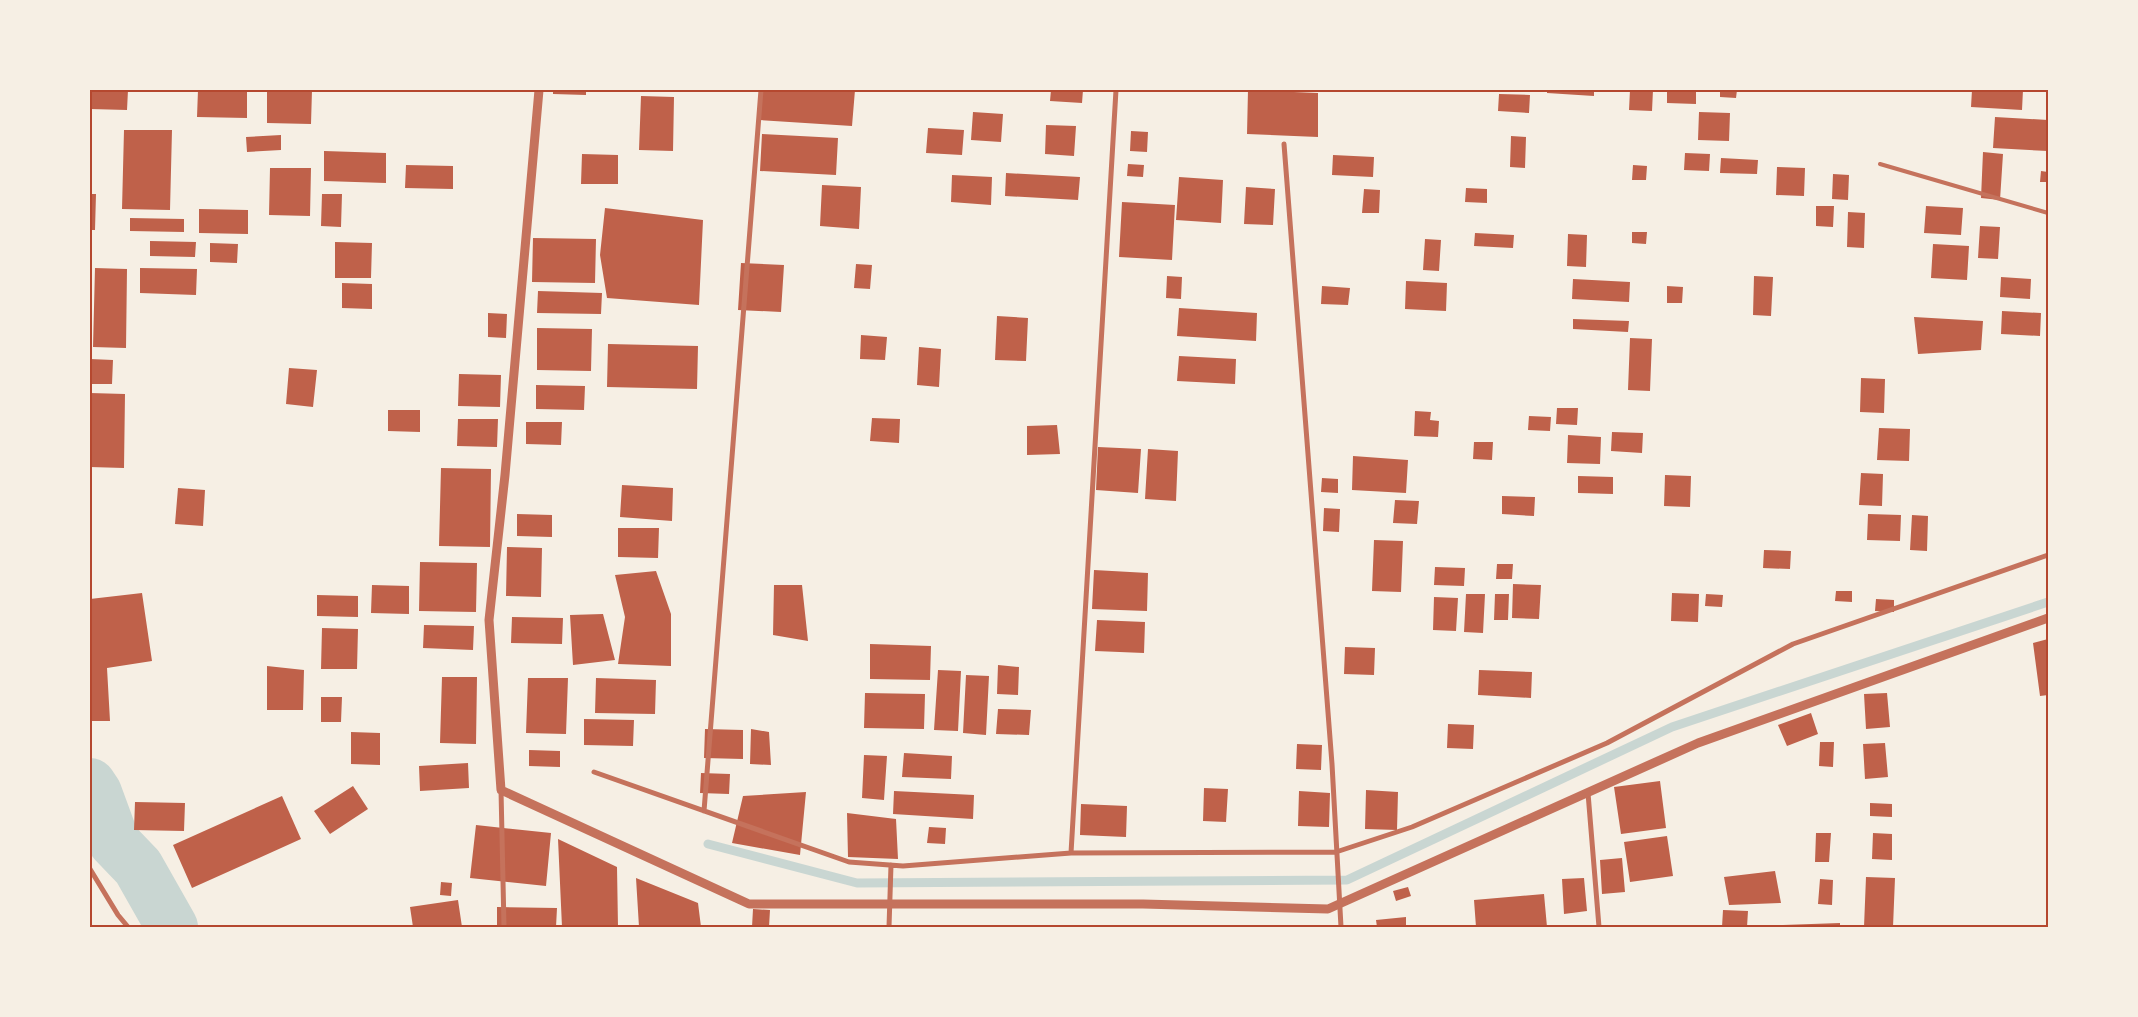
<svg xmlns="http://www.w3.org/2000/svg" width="2138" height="1017" font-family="Helvetica,sans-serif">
  <rect width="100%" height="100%" fill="#f6efe4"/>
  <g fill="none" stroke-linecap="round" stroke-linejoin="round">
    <path stroke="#c9d6d2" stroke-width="9" d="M708,844L857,883L1347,880L1672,727L2048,602"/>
    <path stroke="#c9d6d2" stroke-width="52" d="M90,784L96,793L114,842L138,867L172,927"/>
  </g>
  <path fill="#bf614a" d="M90,90H128L127,110L90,109Z
    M198,90H247V118L197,117Z
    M267,90H312L311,124L267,123Z
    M553,90H586V95L553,94Z
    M761,90H855L852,126L760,120Z
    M1051,90H1083L1082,103L1050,101Z
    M1248,90L1318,93V137L1247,134Z
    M1547,90H1594V96L1547,93Z
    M1630,90H1653L1652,111L1629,110Z
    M1667,90H1696V104L1667,103Z
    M1720,90H1737L1736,98L1720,97Z
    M1972,90H2023L2022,110L1971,107Z
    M1499,94L1530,95L1529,113L1498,111Z
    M641,96L674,97L673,151L639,150Z
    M973,112L1003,114L1001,142L971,140Z
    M1699,112L1730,113L1729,141L1698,140Z
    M1995,117L2048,120V151L1993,148Z
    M1046,125L1076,126L1074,156L1045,154Z
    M928,128L964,130L962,155L926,153Z
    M124,130H172L170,210L122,209Z
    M1131,131L1148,132L1147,152L1130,151Z
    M762,134L838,138L836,175L760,171Z
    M281,135V150L247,152L246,137Z
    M1511,136L1526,137L1525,168L1510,167Z
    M324,151L386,153V183L324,181Z
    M1983,152L2003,154L2000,200L1981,198Z
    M1685,153L1710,154L1709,171L1684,170Z
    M582,154L618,155V184H581Z
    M1333,155L1374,157L1373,177L1332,175Z
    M1721,158L1758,160L1757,174L1720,173Z
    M1128,164L1144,165L1143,177L1127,176Z
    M406,165L453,166V189L405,188Z
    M1633,165L1647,166L1646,180H1632Z
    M1777,167L1805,168L1804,196L1776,195Z
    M270,168H311L310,216L269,215Z
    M2041,171L2048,172V182H2040Z
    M1006,173L1080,177L1078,200L1005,196Z
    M1833,174L1849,175L1848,200L1832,199Z
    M952,175L992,177L991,205L951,202Z
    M1179,177L1223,180L1221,223L1176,220Z
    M822,185L861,187L859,229L820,226Z
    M1246,187L1275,189L1273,225L1244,224Z
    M1466,188L1487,189V203L1465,202Z
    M1364,189L1380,190L1379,213H1362Z
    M90,194H96L95,230H90Z
    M322,194H342L341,227L321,226Z
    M1122,202L1175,205L1172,260L1119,257Z
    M1816,206H1834L1833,227L1816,226Z
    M1926,206L1963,208L1961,235L1924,233Z
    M605,208L703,220L699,305L607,298L600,255Z
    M199,209L248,210V234L199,233Z
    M1848,212L1865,213L1864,248L1847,247Z
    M130,218L184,219V232L130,231Z
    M1980,226L2000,227L1998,259L1978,258Z
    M1632,232H1647L1646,244L1632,243Z
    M1475,233L1514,235L1513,248L1474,246Z
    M1568,234L1587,235L1586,267L1567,266Z
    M533,238L596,239L595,283L532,282Z
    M1425,239L1441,240L1439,271L1423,270Z
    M150,241L196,242L195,257L150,256Z
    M335,242L372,243L371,278H335Z
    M210,243L238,244L237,263L210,262Z
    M1933,244L1969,246L1967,280L1931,278Z
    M741,263L784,265L781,312L738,310Z
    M856,264L872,265L870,289L854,288Z
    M95,268L127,269L126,348L93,347Z
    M140,268L197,269L196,295L140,293Z
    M1167,276L1182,277L1181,299L1166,298Z
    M1754,276L1773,277L1771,316L1753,315Z
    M2001,277L2031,279L2030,299L2000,297Z
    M1573,279L1630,282L1629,302L1572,299Z
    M1406,281L1447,283L1446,311L1405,309Z
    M342,283L372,284V309L342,308Z
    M1322,286L1350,288L1348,305L1321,304Z
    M1667,286L1683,287L1682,303H1667Z
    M538,291L602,293L601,314L537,313Z
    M1179,308L1257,313L1256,341L1177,336Z
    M2002,311L2041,313L2040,336L2001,334Z
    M488,313L507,314L506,338L488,337Z
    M997,316L1028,318L1026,361L995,360Z
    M1914,317L1983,321L1981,350L1918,354Z
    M1573,319L1629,321L1628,332L1573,329Z
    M537,328L592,329L591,371L537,370Z
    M861,335L887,337L885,360L860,359Z
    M1630,338L1652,339L1650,391L1628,390Z
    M608,344L698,346L697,389L607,387Z
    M919,347L941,349L939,387L917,385Z
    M1179,356L1236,359L1235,384L1177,381Z
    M90,359L113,360L112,384H90Z
    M289,368L317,370L313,407L286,404Z
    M459,374L501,375L500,407L458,406Z
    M1861,378L1885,379L1884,413L1860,412Z
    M536,385L585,386L584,410L536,409Z
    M90,393L125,394L124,468L90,467Z
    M1557,408H1578L1577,425L1556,424Z
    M388,410H420V432L388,431Z
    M1415,411L1431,412L1430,420L1439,421L1438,437L1414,436Z
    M1529,416L1551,417L1550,431L1528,430Z
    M872,418L900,419L899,443L870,441Z
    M458,419H498L497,447L457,446Z
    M526,422H562L561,445L526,444Z
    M1057,425L1060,454L1027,455V426Z
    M1879,428L1910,429L1909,461L1877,460Z
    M1612,432L1643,433L1642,453L1611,451Z
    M1568,435L1601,437L1600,464L1567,463Z
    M1474,442H1493L1492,460L1473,459Z
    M1098,447L1141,449L1138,493L1096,490Z
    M1148,449L1178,451L1176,501L1145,499Z
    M1353,456L1408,460L1406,493L1352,490Z
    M441,468L491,469L490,547L439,546Z
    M1861,473L1883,474L1882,506L1859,505Z
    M1665,475L1691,476L1690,507L1664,506Z
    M1578,476L1613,477V494L1578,493Z
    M1322,478L1338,479V493L1321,492Z
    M622,485L673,488L672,521L620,517Z
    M178,488L205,490L203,526L175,524Z
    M1502,496L1535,497L1534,516L1502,514Z
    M1395,500L1419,501L1417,524L1393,523Z
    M1324,508L1340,509L1339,532L1323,531Z
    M517,514L552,515V537L517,536Z
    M1868,514L1901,515L1900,541L1867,540Z
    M1912,515L1928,516L1927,551L1910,550Z
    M618,528H659L658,558L618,557Z
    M1374,540L1403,541L1401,592L1372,591Z
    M507,547L542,548L541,597L506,596Z
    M1764,550L1791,551L1790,569L1763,568Z
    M420,562L477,563L476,612L419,611Z
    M1497,564H1513L1512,579H1496Z
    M1435,567L1465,568L1464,586L1434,585Z
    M1094,570L1148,573L1147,611L1092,609Z
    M656,571L671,614V666L618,664L625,617L615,575Z
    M1513,584L1541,585L1539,619L1512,618Z
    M372,585L409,586V614L371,613Z
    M774,585H802L808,641L773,635Z
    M1836,591H1852V602L1835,601Z
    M142,593L152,661L107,668L110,721H90V599Z
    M1672,593L1699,594L1698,622L1671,621Z
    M1466,594H1485L1483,633L1464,632Z
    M1495,594H1509L1508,620H1494Z
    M1706,594L1723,595L1722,607L1705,606Z
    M317,595L358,596V617L317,616Z
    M1434,597L1458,598L1456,631L1433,630Z
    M1876,599L1894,600V612L1875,611Z
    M603,614L615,660L573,665L570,615Z
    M512,617L563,618L562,644L511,643Z
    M1097,620L1145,622L1144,653L1095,651Z
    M424,625L474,626L473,650L423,648Z
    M322,628L358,629L357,669H321Z
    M2048,639V695L2040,696L2033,643Z
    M870,644L931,646L930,680L870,679Z
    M1345,647L1375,648L1374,675L1344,674Z
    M998,665L1019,667L1018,695L997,694Z
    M267,666L304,670L303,710H267Z
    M938,670L961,671L958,731L934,730Z
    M1479,670L1532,672L1531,698L1478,695Z
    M966,675L989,676L986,735L963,733Z
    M442,677H477L476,744L440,743Z
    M528,678H568L566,734L526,733Z
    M596,678L656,680L655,714L595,713Z
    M865,693L925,694L924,729L864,728Z
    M1887,693L1890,727L1866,729L1864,694Z
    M321,697H342L341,722H321Z
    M998,709L1031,710L1029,735L996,734Z
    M1811,713L1818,734L1787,746L1778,725Z
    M584,719L634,720L633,746L584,745Z
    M1448,724L1474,725L1473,749L1447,748Z
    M705,729L743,730V759L704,758Z
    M751,729L769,732L771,765L750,764Z
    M351,732L380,733V765L351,764Z
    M1820,742H1834L1833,767L1819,766Z
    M1885,743L1888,777L1865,779L1863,744Z
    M1297,744L1322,745L1321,770L1296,769Z
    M529,750L560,751V767L529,766Z
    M904,753L952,756L951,779L902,777Z
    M864,755L887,756L884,800L862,798Z
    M468,763L469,788L420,791L419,766Z
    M701,773L730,774L729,794L700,793Z
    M1660,781L1666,828L1621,834L1614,787Z
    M353,786L368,809L330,834L314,811Z
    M1204,788L1228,789L1226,822L1203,821Z
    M1366,790L1398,792L1397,830L1365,829Z
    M894,791L974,795L973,819L893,814Z
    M1299,791L1330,793L1329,827L1298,826Z
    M806,792L800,855L732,843L743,796Z
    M282,796L301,839L192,888L173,845Z
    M135,802L185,803L184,831L134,830Z
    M1870,803L1892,804V817L1870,816Z
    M1081,804L1127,806L1126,837L1080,835Z
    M847,813L896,819L898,859L848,857Z
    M476,825L551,833L546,886L470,878Z
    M929,827L946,828L945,844L927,843Z
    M1816,833H1831L1829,862H1815Z
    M1873,833L1892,834V860L1872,859Z
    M1667,836L1673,876L1630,882L1624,842Z
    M558,839L617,867L618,927H562Z
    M1622,858L1625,892L1602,894L1600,860Z
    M1775,871L1781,903L1729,905L1724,877Z
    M1866,877L1895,878L1893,927H1864Z
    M636,878L698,903L701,927H639Z
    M1584,878L1587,911L1564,914L1562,879Z
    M1820,879L1833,880L1832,905L1818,904Z
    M441,882L452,883L451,896L440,895Z
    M1408,887L1411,896L1396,901L1393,891Z
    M1544,894L1547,927H1476L1474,900Z
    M458,900L462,927H413L410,907Z
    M497,907L557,908L556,927H497Z
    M753,909L770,910L769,927H752Z
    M1723,910L1748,911L1747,927H1722Z
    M1406,917V927H1377L1376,920Z
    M1840,923V927H1783V925Z"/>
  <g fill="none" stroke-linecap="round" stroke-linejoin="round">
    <path stroke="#c5725c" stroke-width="4" d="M1880,164L2048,213"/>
    <path stroke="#c5725c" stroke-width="5" d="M1284,144L1332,764L1341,927
      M594,772L849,862L903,866L1071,853L1336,852L1412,827L1607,743L1793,644L2048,555
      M501,790L504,927
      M1588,793L1599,927
      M704,811L761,90
      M1071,853L1116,90
      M90,869L118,915L128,927
      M889,927L891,865"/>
    <path stroke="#c5725c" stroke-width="9" d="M539,90L505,475L489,620L501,790L749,904H1143L1328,909L1698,743L2048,618"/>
  </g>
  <rect width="2138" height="1017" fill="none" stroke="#f6efe4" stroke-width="182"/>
  <rect x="91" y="91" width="1956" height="835" fill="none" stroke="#b5482f" stroke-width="2"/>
</svg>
